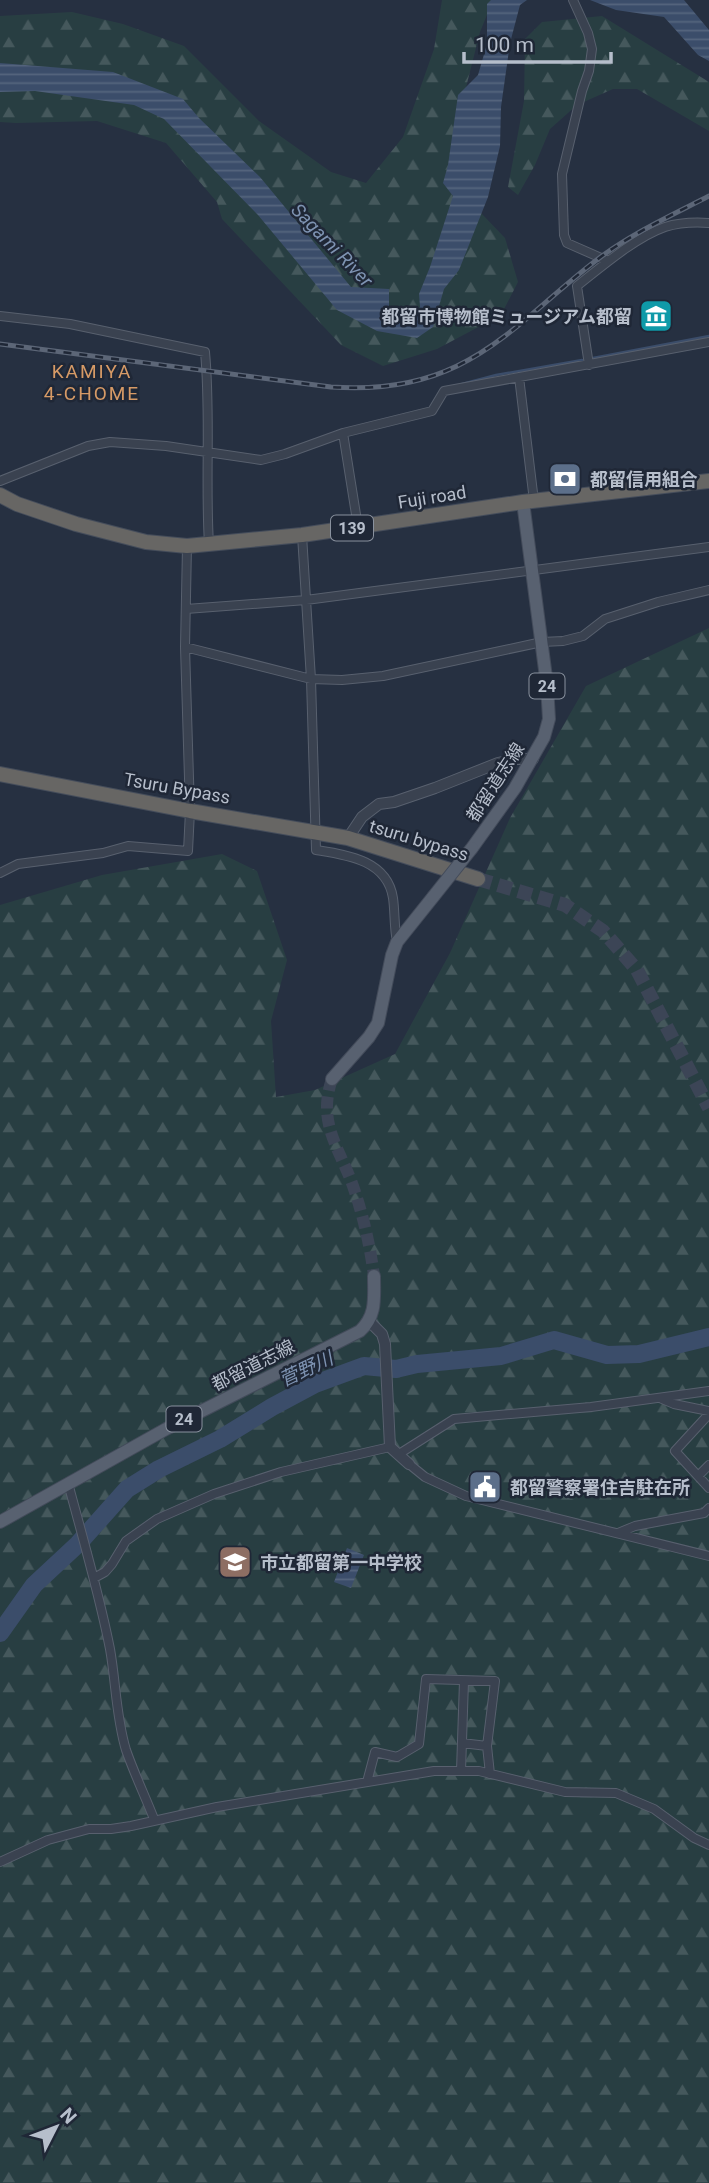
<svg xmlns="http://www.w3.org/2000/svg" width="709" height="2183" font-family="Roboto,'Noto Sans JP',sans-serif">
  <defs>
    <pattern id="forest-firs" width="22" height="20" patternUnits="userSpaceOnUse" patternTransform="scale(1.75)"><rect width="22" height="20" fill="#283e42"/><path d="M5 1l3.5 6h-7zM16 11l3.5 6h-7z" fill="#45585c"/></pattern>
    <pattern id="water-rules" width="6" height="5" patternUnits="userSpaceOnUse" patternTransform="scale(1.75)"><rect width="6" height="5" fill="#3b4d6a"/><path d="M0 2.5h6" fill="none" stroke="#55657e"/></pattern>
  </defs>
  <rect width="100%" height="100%" fill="#263041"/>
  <path fill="url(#forest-firs)" d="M442,0H493L480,32L457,123L458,189L505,238L518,282L501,315L437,349L383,366L341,345L222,219L217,202L166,143L97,121L16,123L0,122V16L72,12L123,24L184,46L259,121L331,172L366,183L403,137L434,49Z
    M602,16L709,82V131L637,89H613L577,105L550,129L535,165L518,195L508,187L524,101L525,39L542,22Z
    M709,628V2183H0V905L102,875L222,854L257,871L287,960L271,1021L276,1097L315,1090L395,1054L450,953L510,818L586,686Z"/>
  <path fill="url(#water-rules)" d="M491,0H527L520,5L510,43L501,107L500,146L488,197L459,270L444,289L433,327L417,338L377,331L337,310L258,215L164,119L134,105L35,91L0,92V63L113,72L183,99L199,118L260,177L351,287L389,289V311L400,318H411L420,307L419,294L430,267L453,196L443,183L448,165L458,95L478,75L487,44V4Z
    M590,0H684L709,30V61L698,55L664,17L616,10Z
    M347,1548L364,1555L351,1588L334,1582Z"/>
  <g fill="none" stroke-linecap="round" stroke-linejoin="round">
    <path stroke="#3b4d6a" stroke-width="2.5" d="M593,358L709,336
      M462,384L496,375L582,360"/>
    <path stroke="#3b4d6a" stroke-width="18" d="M0,1633L34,1585L78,1544L127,1489L159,1469L220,1439L272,1407L315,1384L364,1366L396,1369L417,1364L501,1356L554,1340L607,1355L639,1354L709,1337"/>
    <path stroke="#3c4556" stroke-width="12" stroke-dasharray="12 6" stroke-linecap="butt" d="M332,1079C317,1123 339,1147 353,1186C363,1215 370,1245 374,1276"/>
    <path stroke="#3c4556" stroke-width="14" stroke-dasharray="14 7" stroke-linecap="butt" d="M478,879L565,905L603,931L637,970L709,1108"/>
    <defs>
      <path id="minor" d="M573,0L588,33L592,49L589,71L582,91L562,174L564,235L567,243L608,261
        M0,316L70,324L205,352C211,416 205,480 209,544
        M589,365L577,286C601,267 636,237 665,227C678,223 695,222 709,223
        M519,377L534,501
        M343,433L358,527
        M0,481L88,446L110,442L166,446L261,460L285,454L343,433L432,411L444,391L709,342
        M302,535L311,679L316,850C347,855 387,860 393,898C395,912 394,927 397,942
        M186,609L306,600L709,547
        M185,647L311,679L342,680L383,676L542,642L563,641L583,636L605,619L658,602L709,590
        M0,873L18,864L103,853L128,846L188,851L190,811L185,647L187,546
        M662,1399L674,1404L709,1411
        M709,1414L675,1451L709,1488
        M399,1454L454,1419L591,1407L709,1391
        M409,1464L425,1477L466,1496L709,1556
        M698,1476L709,1465
        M68,1483C83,1539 99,1593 110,1649C116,1683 116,1717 126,1750C134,1773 145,1796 154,1819
        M618,1533L635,1526L704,1513L709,1508
        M94,1578L105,1572L112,1564L126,1541L157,1519L214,1494L281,1472L390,1447
        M462,1743L487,1746
        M461,1771L464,1681
        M367,1782L375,1752L397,1757L419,1744L426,1679L495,1681L487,1746L490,1774
        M0,1862L48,1840L89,1829H111L131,1826L217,1807L434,1771H479L565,1792L616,1793L654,1809L694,1838L709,1845"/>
      <path id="tertiary" d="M348,838L362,817L379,804L394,802L435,788L498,763L516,759H533
        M370,1322L382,1334L385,1344L390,1447L409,1464"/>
      <path id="primary" d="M472,848L515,788L544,737L549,719L547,685L523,502
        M332,1079L369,1037L378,1023L392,955L397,942L433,897
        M0,1522L166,1429L360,1331C377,1315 374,1298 374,1276"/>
      <path id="trunk" d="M0,495L17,504L76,524L146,542L187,546L302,535L523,502L709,481
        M0,774L190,811L348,838L478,879"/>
    </defs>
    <use href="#minor" stroke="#58606e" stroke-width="10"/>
    <use href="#tertiary" stroke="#58606e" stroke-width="12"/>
    <use href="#primary" stroke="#434b5a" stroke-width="14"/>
    <use href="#trunk" stroke="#454d5b" stroke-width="16"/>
    <use href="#minor" stroke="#3a4250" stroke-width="8"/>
    <use href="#tertiary" stroke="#3a4250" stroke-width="10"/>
    <use href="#primary" stroke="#586170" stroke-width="12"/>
    <use href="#trunk" stroke="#676664" stroke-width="14"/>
    <defs>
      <path id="rail" d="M0,344L331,387C374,390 418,385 457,366C511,340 553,292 602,256C635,232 672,215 709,196"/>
    </defs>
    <use href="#rail" stroke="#5c6677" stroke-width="5"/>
    <use href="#rail" stroke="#1f2736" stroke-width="2.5" stroke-dasharray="8" stroke-linecap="butt"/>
    <defs>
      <path id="primary-bridge" d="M433,897L472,848"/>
    </defs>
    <use href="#primary-bridge" stroke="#434b5a" stroke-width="14" stroke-linecap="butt"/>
    <use href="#primary-bridge" stroke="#586170" stroke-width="12"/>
  </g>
  <defs>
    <symbol id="museum-square" viewBox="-11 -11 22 22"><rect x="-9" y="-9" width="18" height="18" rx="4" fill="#0f9aa8" stroke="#1f2736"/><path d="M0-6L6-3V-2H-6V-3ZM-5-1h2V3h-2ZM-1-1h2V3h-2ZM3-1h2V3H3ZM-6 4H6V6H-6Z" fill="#fff"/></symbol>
    <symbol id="bank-square" viewBox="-11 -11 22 22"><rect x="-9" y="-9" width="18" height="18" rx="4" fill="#5c6f8a" stroke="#1f2736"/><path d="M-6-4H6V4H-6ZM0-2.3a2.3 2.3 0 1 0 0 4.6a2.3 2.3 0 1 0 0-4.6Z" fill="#fff"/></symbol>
    <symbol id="civic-square" viewBox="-11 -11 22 22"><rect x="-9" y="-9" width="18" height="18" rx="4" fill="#5c6f8a" stroke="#1f2736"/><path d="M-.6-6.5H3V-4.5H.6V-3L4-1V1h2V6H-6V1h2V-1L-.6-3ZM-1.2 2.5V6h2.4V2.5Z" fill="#fff"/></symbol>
    <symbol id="school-square" viewBox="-11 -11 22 22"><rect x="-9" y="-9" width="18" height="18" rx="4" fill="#8d6e63" stroke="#1f2736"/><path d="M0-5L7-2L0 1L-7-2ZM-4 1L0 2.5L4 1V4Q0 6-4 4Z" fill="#fff"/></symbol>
  </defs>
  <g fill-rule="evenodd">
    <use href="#museum-square" x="637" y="297" width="38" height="38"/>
    <use href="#bank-square" x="546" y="460" width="38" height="38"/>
    <use href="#civic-square" x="466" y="1468" width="38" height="38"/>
    <use href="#school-square" x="216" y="1543" width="38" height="38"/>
  </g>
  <g text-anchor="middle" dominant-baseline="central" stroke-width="5" stroke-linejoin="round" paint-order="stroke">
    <g fill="#1f2736" stroke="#89919e" stroke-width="2">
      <rect x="331" y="515.5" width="42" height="25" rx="5"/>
      <rect x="529.5" y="673.5" width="35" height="25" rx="5"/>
      <rect x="166.5" y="1406.5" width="35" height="25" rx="5"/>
    </g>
    <g font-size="16" font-weight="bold" fill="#b6becb">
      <text x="352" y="528">139</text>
      <text x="547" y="686">24</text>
      <text x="184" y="1419">24</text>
    </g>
    <g font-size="18" font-weight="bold" fill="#b6becb" stroke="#1f2736" text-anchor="start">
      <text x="632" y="316" text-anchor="end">都留市博物館ミュージアム都留</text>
      <text x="590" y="479">都留信用組合</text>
      <text x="510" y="1487">都留警察署住吉駐在所</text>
      <text x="260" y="1562">市立都留第一中学校</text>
    </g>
    <g font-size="18" fill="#b6becb" stroke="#1f2736">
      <text transform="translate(432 497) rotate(-9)">Fuji road</text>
      <text transform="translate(495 782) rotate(-57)">都留道志線</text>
      <text transform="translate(177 788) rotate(10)">Tsuru Bypass</text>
      <text transform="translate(419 840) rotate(17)">tsuru bypass</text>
      <text transform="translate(253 1365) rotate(-27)">都留道志線</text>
    </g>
    <g font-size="19" font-style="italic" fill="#7e93b2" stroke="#1f2736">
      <text transform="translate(332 245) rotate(46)">Sagami River</text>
      <text transform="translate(306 1369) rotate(-25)">菅野川</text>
    </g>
    <g font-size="19" letter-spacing="2" fill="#d69a66" stroke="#1f2736">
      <text x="92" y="371">KAMIYA<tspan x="92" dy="22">4-CHOME</tspan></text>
    </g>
  </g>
  <g transform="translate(56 2127) rotate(48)" stroke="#1f2736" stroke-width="5" paint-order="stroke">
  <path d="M0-5L12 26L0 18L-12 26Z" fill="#b6becb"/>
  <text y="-10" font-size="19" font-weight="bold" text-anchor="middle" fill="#b6becb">N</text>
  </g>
  <path d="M464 52v10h147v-10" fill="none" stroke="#b6becb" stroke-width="3.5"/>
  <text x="475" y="52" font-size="21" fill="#b6becb" stroke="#1f2736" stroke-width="5" paint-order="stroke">100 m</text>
</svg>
